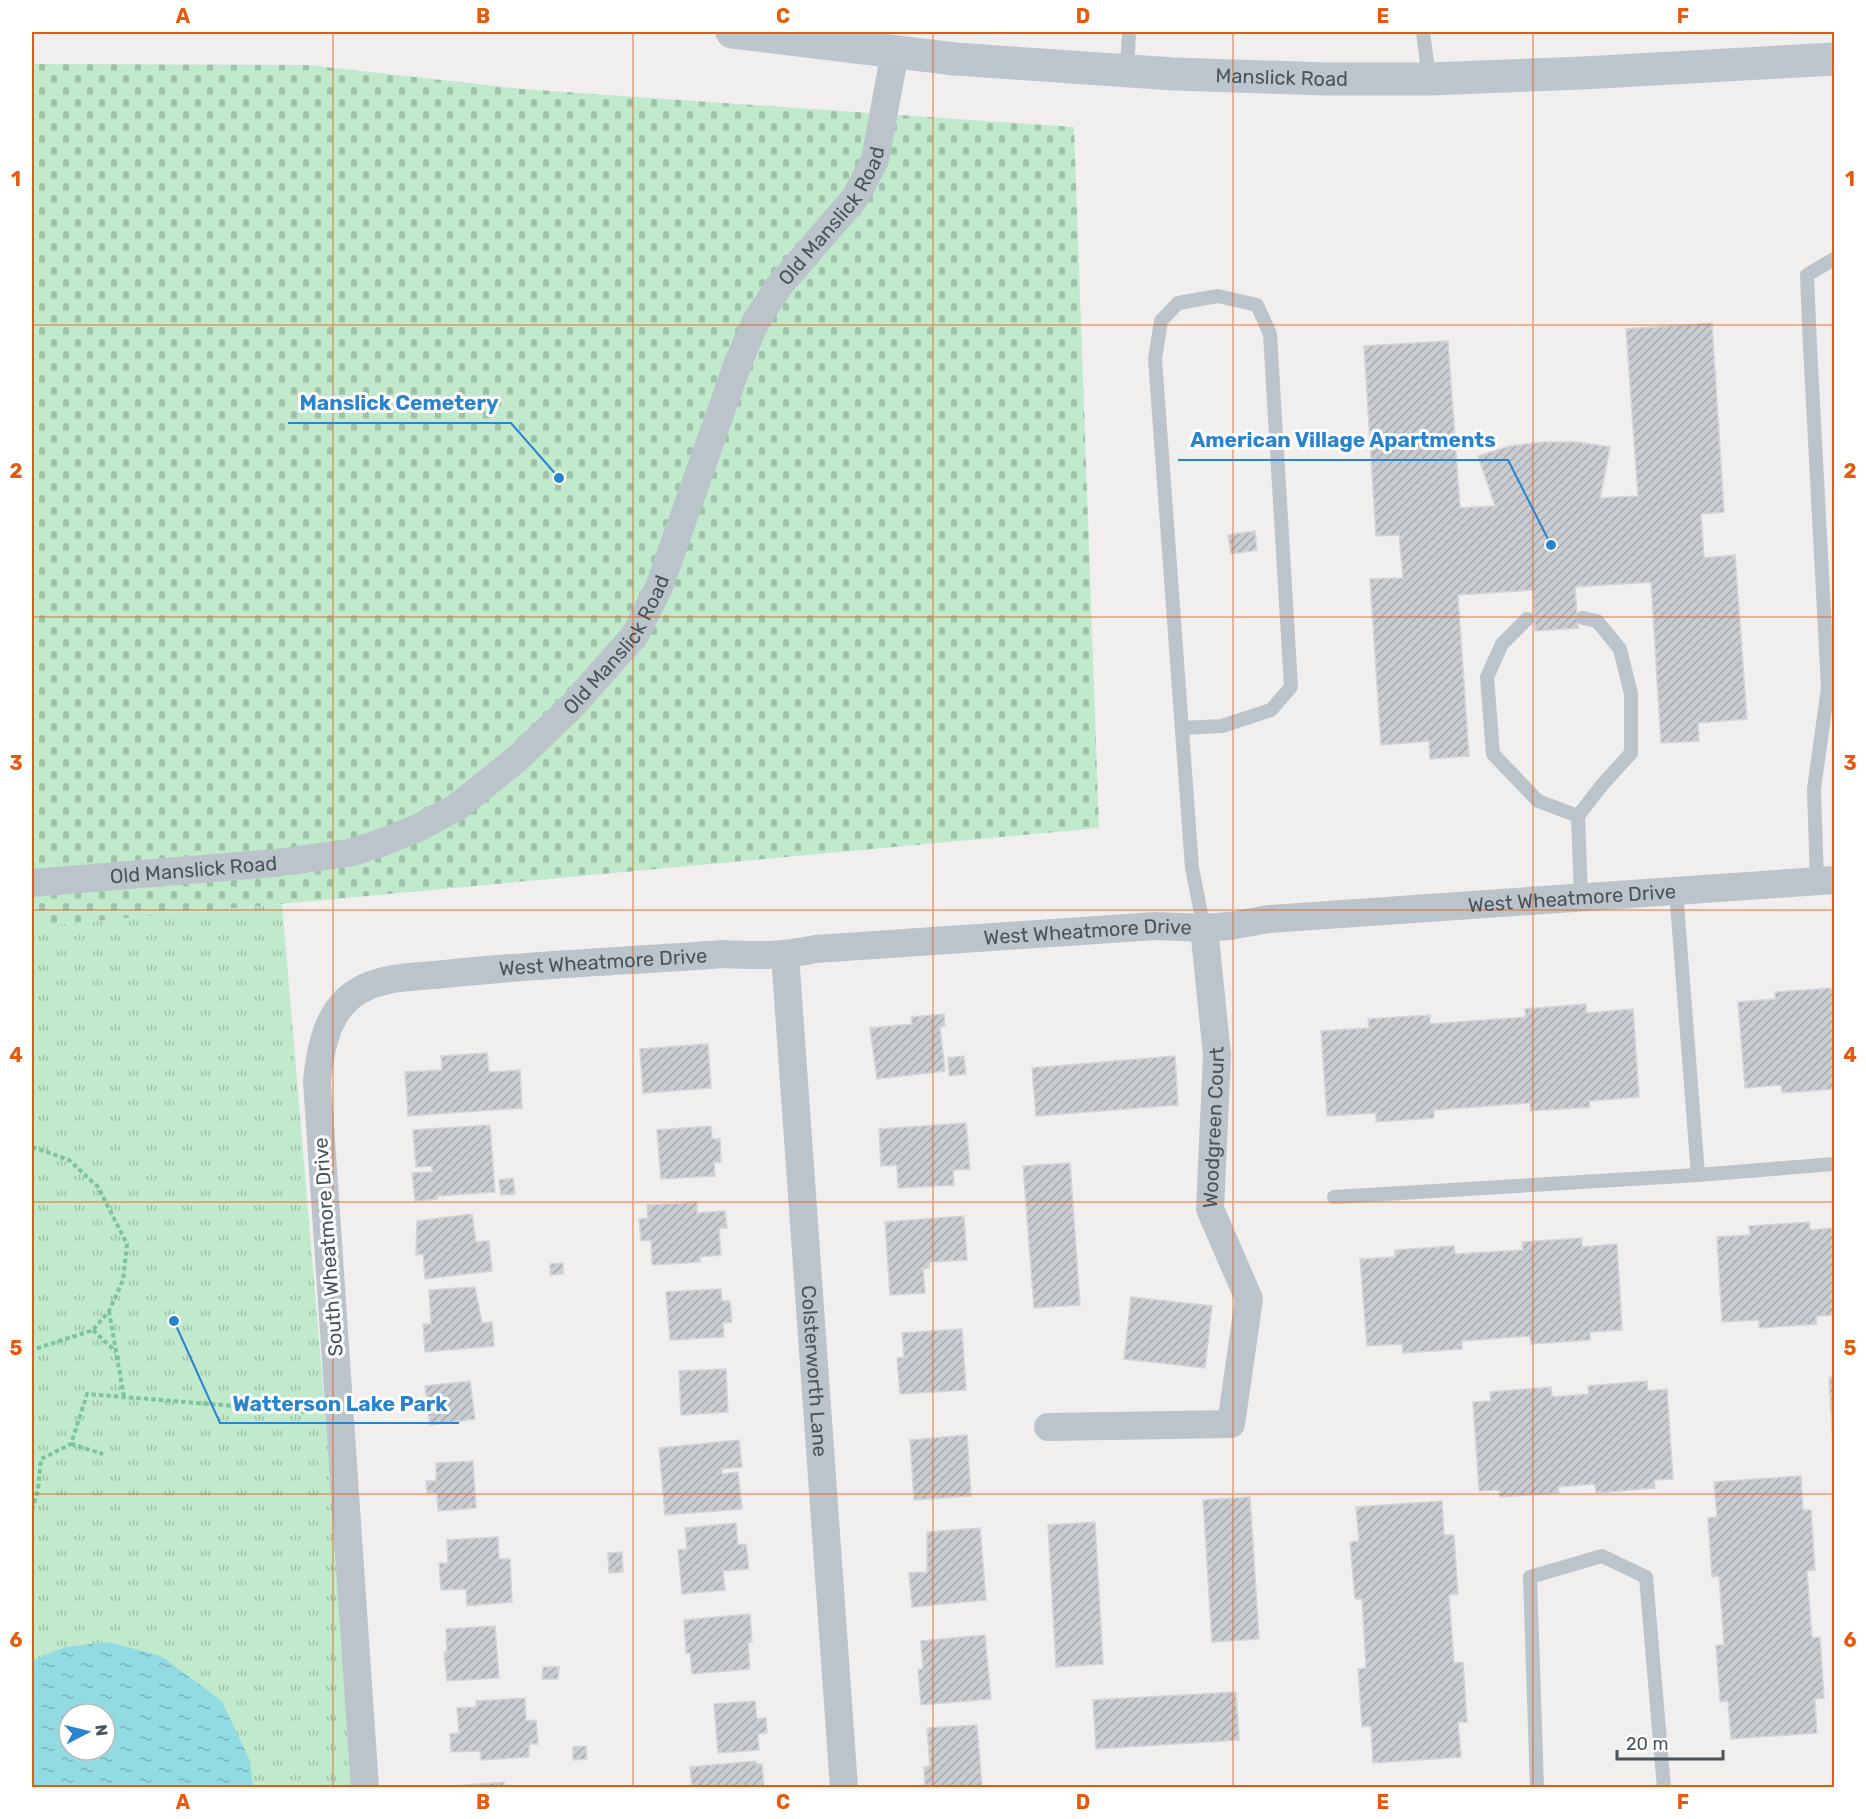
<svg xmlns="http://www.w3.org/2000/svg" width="1866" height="1819" font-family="Rubik,sans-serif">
  <defs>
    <pattern id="cemetery-stones" width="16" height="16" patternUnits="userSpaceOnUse" patternTransform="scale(1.5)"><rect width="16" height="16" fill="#c1eacc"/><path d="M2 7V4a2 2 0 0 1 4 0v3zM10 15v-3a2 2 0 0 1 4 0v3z" fill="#9fc0a9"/></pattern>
    <pattern id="park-tufts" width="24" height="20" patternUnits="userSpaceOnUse" patternTransform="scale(1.5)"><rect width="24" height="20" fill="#c1eacc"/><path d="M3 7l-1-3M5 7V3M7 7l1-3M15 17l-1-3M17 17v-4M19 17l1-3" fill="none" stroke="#9fc0a9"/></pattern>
    <pattern id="water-ripples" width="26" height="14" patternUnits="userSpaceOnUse" patternTransform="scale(1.5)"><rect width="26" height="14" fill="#92dbe3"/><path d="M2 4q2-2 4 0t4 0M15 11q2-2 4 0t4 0" fill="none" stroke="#79b4bb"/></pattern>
    <pattern id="building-hatch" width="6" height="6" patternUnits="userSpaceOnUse" patternTransform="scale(1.5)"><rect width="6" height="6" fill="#c9ccd0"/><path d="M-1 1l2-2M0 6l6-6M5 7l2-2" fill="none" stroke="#a5a8ac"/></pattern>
  </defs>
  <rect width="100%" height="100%" fill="#f1eeee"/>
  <path fill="url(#cemetery-stones)" d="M32,64L308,65L522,89L1074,127L1099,828L32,927Z"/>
  <path fill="url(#park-tufts)" fill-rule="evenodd" d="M282,904L357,1787L32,1788V927ZM69,1714H105V1750H69Z"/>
  <path fill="url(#water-ripples)" fill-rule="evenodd" d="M109,1642L161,1656L222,1701L250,1761L253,1787H32V1661L65,1647ZM69,1714H105V1750H69Z"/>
  <path fill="url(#building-hatch)" stroke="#d3d5d9" stroke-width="1.5" d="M1712,323L1724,512L1701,514L1704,558L1735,555L1747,719L1698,723L1699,741L1661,743L1651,582L1575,587L1578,628L1535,631L1533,590L1458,595L1469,756L1430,759L1429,741L1381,745L1370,579L1403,578L1399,535L1376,536L1364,346L1448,341L1460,508L1495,506L1478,456L1510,446L1544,442H1577L1610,447L1600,498L1638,496L1626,329Z
    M1255,531L1257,550L1231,554L1228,535Z
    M1834,988V1089L1782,1093L1781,1085L1745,1088L1738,1002L1775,999V992Z
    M1586,1004V1013L1633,1009L1639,1097L1589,1101L1590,1107L1530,1111V1103L1434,1110V1118L1376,1122V1113L1327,1116L1321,1031L1369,1028L1368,1019L1430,1015V1024L1526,1017L1525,1009Z
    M944,1014L945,1026L940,1027L945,1071L877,1079L870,1028L912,1024L911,1017Z
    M708,1044L711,1088L643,1093L640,1049Z
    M487,1053L489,1072L520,1070L522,1108L408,1116L405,1072L442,1070L441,1056Z
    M964,1056L966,1074L949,1076L948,1058Z
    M1175,1056L1178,1105L1036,1116L1032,1068Z
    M966,1123L970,1169L953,1170L954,1185L898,1188L897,1165L881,1166L879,1129Z
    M490,1125L495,1192L437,1196V1199L415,1201L412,1173L432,1172V1166L416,1167L413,1130Z
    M711,1126L712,1139H720L721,1162H714L715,1176L661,1179L657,1130Z
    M1070,1163L1080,1305L1034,1308L1023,1166Z
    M513,1178L515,1194L501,1195L499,1180Z
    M697,1202V1213L725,1211L727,1228H719L721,1255L700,1257V1262L652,1265L651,1240L641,1241L639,1219L648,1218L647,1205Z
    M472,1214L476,1242L489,1241L492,1271L425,1279L423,1254L416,1255L417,1221Z
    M964,1216L967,1260L929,1262V1268L923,1269L925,1293L890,1295L885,1222Z
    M1809,1222L1810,1230L1834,1228V1315L1816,1316L1817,1324L1759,1328V1320L1722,1322L1717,1237L1750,1235L1749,1226Z
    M1582,1238V1247L1617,1244L1622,1330L1590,1332V1340L1531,1344L1530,1336L1462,1341V1349L1403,1353L1402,1344L1367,1346L1360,1259L1395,1257V1250L1454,1246L1455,1254L1523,1250L1522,1242Z
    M563,1263V1274L550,1275V1264Z
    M475,1287L482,1323L492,1322L494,1346L425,1352L423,1324H431L429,1290Z
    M721,1289L722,1301H730L732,1322L723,1323L724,1337L670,1340L666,1292Z
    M1131,1297L1212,1306L1205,1368L1124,1359Z
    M962,1329L966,1390L900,1394L897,1358L904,1357L902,1333Z
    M726,1369L728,1412L681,1415L679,1371Z
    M1829,1377H1834V1467Z
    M470,1381L475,1419L430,1425L425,1386Z
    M1647,1381L1648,1391L1667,1389L1673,1479L1654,1480L1655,1488L1596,1493L1595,1484L1558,1487L1559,1493L1500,1497L1499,1490L1479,1491L1473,1402L1491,1401L1490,1392L1551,1387L1552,1397L1589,1394L1588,1386Z
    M967,1435L971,1496L914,1500L910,1440Z
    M739,1440L742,1467L722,1469V1474L738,1472L742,1509L665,1515L659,1448Z
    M473,1461L476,1508L438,1511L437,1493H427L426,1481H436V1463Z
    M1801,1476L1803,1510H1811L1815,1570L1807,1571L1812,1638L1820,1637L1824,1698L1815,1699L1817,1733L1731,1739L1728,1701L1721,1702L1720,1700L1716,1645H1724L1719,1576L1712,1577L1708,1518L1717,1517L1714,1482Z
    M1250,1497L1259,1639L1212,1642L1203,1500Z
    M1442,1501L1444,1535H1454L1458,1594L1449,1595L1454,1663L1463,1662L1467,1722H1458L1461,1757L1373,1763L1371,1726L1362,1727L1358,1669L1366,1668L1362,1599H1355L1350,1542L1359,1541L1356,1507Z
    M1095,1522L1103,1664L1056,1667L1048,1525Z
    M736,1523L738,1545L746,1544L749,1569L723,1571L725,1590L682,1594L678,1550L687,1549L685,1528Z
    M980,1528L986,1600L912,1607L909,1573L927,1572V1532Z
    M498,1537L499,1559H510L512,1602L467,1606L466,1589L441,1590L439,1563H448L447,1540Z
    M622,1552L623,1572L609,1573L608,1553Z
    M750,1614L752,1642L748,1643L750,1669L692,1674L690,1653H686L684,1620Z
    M495,1626L499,1678L447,1681L444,1652H447L446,1629Z
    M985,1635L991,1699L921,1705L918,1669H923L921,1641Z
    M543,1667H559L558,1679H542Z
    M1236,1692L1239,1740L1096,1749L1093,1700Z
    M525,1698L526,1721L536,1720L538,1744H529V1757L481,1760L480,1751L451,1752L450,1734L459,1733L457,1708L476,1707V1701Z
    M755,1701L757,1719L766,1718L767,1733L758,1734L759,1750L718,1753L714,1704Z
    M977,1725L982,1788H925L924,1767L930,1766L927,1728Z
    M586,1746L587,1759L573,1760V1747Z
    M756,1761V1764H762L764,1788H692L690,1767Z
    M504,1782V1788H454V1786Z"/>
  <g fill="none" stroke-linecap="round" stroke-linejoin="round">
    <path stroke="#7cc599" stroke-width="4" stroke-dasharray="4.5 3" stroke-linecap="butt" d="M32,1147L69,1160L98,1187L127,1244L123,1280L109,1311L93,1330L32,1350
      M109,1311L124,1397
      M93,1330L116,1352
      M71,1444L103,1454
      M32,1510L38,1490L41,1459L71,1444L87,1394L308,1412"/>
    <path stroke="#bbc4ca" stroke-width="14" d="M1423,32L1429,79
      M1127,71L1129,32
      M1527,619L1502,644L1487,677L1493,754L1538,801L1578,816
      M1182,728L1222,726L1271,710L1291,687L1270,334L1257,305L1218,296L1178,303L1161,321L1155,359L1192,868L1204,928
      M1817,881L1814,789L1828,688L1810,346L1807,275L1834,259
      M1676,891L1698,1175
      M1581,898L1578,816L1602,785L1631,753V694L1620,649L1597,621L1583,618
      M1334,1197L1698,1175L1834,1164
      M1537,1788L1530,1577L1602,1556L1646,1577L1664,1788"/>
    <g stroke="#bbc4ca" stroke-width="28">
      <path id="s1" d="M32,883L275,863L349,853L378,844L418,828L457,807L518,758L573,705L635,635L659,587L738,363L756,321L779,286L855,198L875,160L895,52"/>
      <path id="s2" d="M785,955L844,1788"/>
      <path id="s3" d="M1048,1427L1231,1424L1249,1299L1210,1209L1217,1055L1204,928"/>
      <path id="s4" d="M365,1788L317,1081C320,1050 327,1010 357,992C382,976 416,977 445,974C537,964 631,961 723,954C758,956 782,956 816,949L1156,926L1204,928L1230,926L1269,919L1834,880"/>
    </g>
    <path stroke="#bcc6ce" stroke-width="33" id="s5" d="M732,32L955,59L1174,74L1328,79H1429L1583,73L1834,59"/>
  </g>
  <path fill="none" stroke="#e8590c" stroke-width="1.5" stroke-opacity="0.55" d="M333,32V1788M633,32V1788M933,32V1788M1233,32V1788M1533,32V1788M32,325H1834M32,617H1834M32,910H1834M32,1202H1834M32,1494H1834"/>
  <g text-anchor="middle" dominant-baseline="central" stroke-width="6" stroke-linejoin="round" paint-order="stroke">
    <g font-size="20" fill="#48535a" stroke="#fff">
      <text stroke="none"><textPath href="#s5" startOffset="552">Manslick Road</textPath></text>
      <text stroke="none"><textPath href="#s1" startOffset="1152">Old Manslick Road</textPath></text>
      <text stroke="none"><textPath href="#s1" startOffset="666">Old Manslick Road</textPath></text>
      <text stroke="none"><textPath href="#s1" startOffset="162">Old Manslick Road</textPath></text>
      <text stroke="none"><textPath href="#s4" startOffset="2031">West Wheatmore Drive</textPath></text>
      <text stroke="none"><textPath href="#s4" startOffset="1545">West Wheatmore Drive</textPath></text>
      <text stroke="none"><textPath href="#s4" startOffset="1059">West Wheatmore Drive</textPath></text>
      <text stroke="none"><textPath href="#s3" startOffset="489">Woodgreen Court</textPath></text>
      <text transform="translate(328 1247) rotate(-94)">South Wheatmore Drive</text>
      <text stroke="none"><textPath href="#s2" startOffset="417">Colsterworth Lane</textPath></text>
    </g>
  </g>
  <path fill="none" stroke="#2a83ce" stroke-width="2" d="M559 478L511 423H288M1551 545L1508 460H1178M174 1321L220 1423H459"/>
  <g fill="#2a83ce" stroke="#fff" stroke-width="2">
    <circle cx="559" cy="478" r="6"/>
    <circle cx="1551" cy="545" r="6"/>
    <circle cx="174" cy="1321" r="6"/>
  </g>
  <g font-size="21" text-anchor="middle" font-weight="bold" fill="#2a83ce" stroke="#fff" stroke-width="6" stroke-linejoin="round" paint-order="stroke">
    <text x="399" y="410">Manslick Cemetery</text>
    <text x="1343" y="447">American Village Apartments</text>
    <text x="340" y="1411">Watterson Lake Park</text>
  </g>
  <rect width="1866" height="1819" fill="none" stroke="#ffffff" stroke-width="66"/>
  <g transform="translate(87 1732) rotate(83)"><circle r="28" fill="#ffffff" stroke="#b6babd" stroke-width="1.5"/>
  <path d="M0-4.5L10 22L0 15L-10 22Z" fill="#2a83ce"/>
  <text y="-9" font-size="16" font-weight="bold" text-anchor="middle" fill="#48535a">N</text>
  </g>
  <path d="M1617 1750v9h106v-9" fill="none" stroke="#48535a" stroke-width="3"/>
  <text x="1626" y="1750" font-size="18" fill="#48535a" stroke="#ffffff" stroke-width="4.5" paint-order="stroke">20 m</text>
  <rect x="33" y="33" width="1800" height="1753" fill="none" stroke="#e8590c" stroke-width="2"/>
  <g font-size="20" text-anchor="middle" font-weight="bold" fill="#e8590c">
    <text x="183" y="23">A</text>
    <text x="483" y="23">B</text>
    <text x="783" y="23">C</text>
    <text x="1083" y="23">D</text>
    <text x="1383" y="23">E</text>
    <text x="1683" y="23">F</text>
    <text x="16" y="186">1</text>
    <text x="1850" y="186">1</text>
    <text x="16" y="478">2</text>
    <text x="1850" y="478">2</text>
    <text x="16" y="770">3</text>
    <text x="1850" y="770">3</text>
    <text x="16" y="1062">4</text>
    <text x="1850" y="1062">4</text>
    <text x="16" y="1355">5</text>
    <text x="1850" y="1355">5</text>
    <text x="16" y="1647">6</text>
    <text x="1850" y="1647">6</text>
    <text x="183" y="1809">A</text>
    <text x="483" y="1809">B</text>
    <text x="783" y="1809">C</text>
    <text x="1083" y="1809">D</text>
    <text x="1383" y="1809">E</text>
    <text x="1683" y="1809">F</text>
  </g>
</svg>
